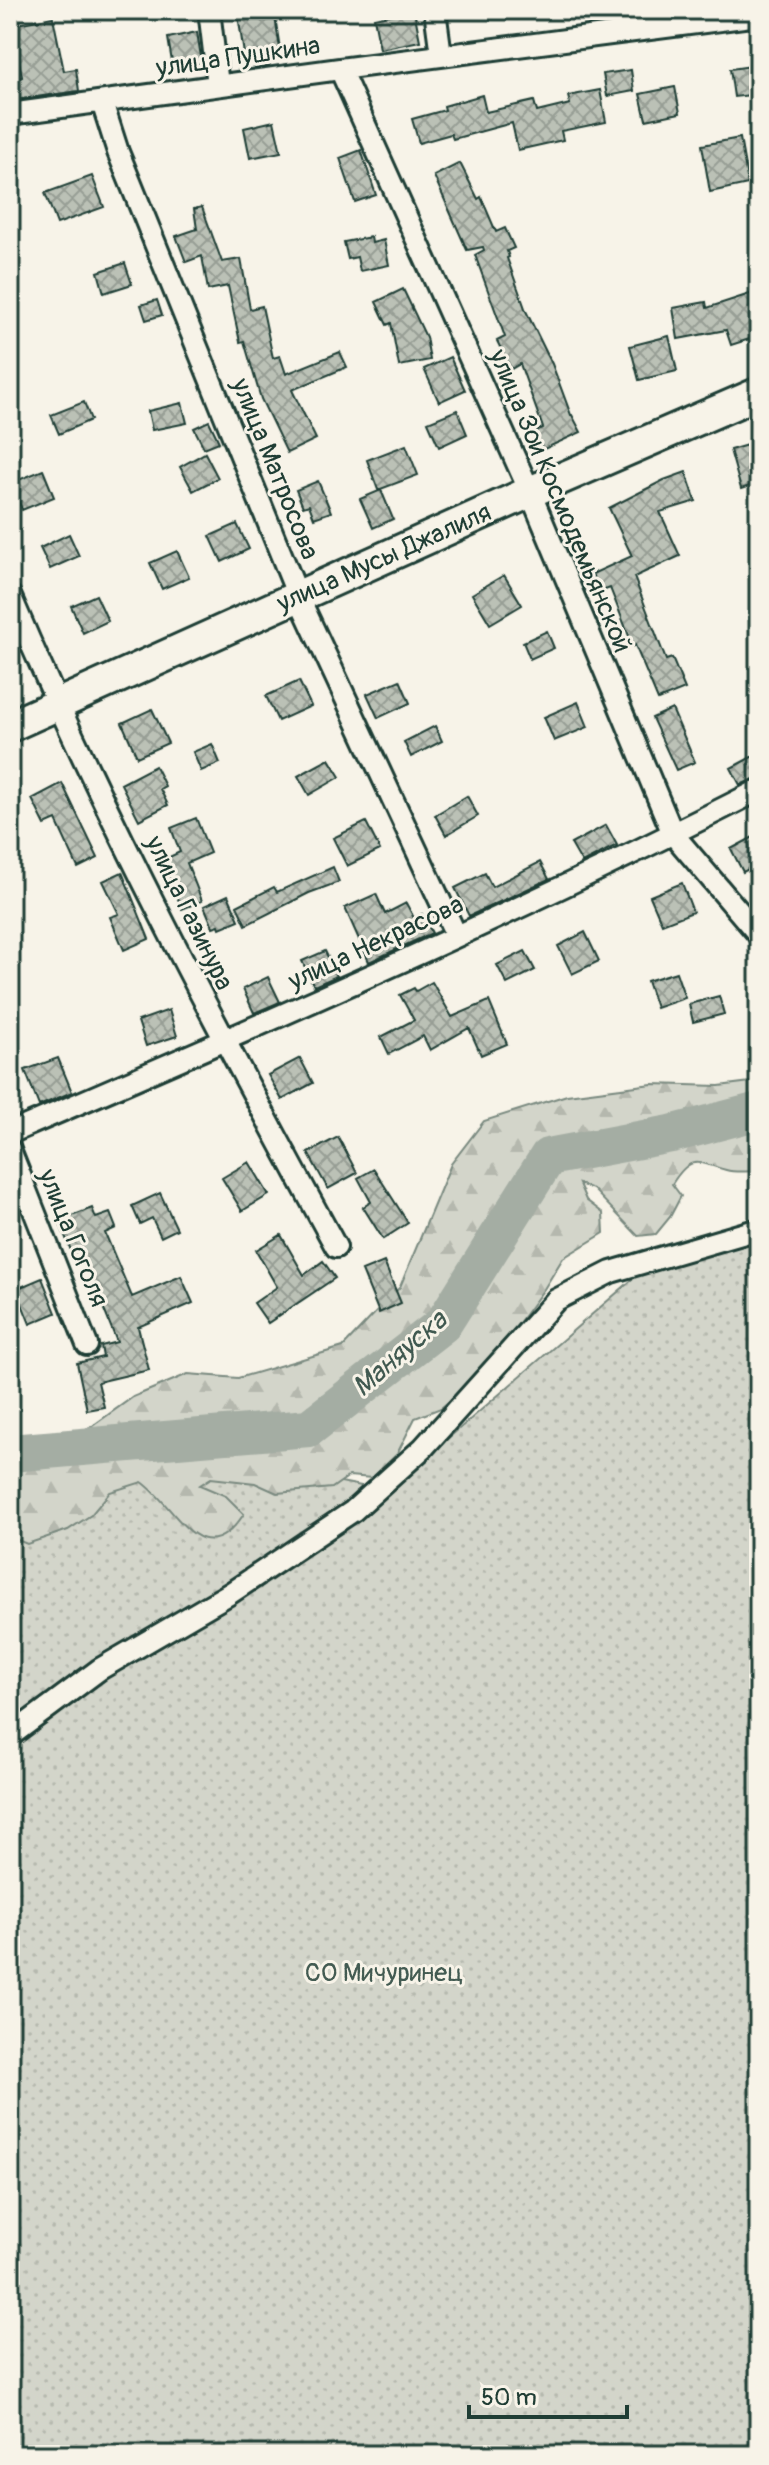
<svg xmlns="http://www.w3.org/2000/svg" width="769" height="2465" font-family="Pangolin,sans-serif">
  <defs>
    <pattern id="green-dots" width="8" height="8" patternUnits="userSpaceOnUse" patternTransform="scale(2)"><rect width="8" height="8" fill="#d3d5ca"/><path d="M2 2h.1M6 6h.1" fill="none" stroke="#b5b8ae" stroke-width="1.8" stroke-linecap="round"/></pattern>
    <pattern id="forest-firs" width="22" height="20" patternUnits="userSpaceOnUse" patternTransform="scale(2)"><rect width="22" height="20" fill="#d3d5ca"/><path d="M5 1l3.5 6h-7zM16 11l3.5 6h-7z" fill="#b5b8ae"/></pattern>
    <pattern id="building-cross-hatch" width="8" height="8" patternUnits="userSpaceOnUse" patternTransform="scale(2)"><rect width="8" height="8" fill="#bbc1b6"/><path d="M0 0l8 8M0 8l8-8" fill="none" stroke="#979e95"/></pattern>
  </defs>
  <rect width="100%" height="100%" fill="#f7f3e8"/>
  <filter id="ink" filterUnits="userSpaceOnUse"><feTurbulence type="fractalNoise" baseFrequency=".0125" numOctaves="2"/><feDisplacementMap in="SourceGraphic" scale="16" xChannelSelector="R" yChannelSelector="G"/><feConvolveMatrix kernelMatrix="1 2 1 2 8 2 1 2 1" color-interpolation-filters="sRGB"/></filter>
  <g filter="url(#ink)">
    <path fill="url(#green-dots)" stroke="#79897f" stroke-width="2" d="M759,1239V2455H10V1491L237,1462L387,1491L640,1273Z"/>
    <path fill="url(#forest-firs)" stroke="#79897f" stroke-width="2" d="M759,1081V1171C749,1171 736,1173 726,1170C697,1162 691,1154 672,1184L681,1196L670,1217L656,1234L638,1236L593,1189L579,1184L586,1200L603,1213L604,1233L563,1258L544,1289L482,1373L441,1408L415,1418L397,1454L372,1478L349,1476L332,1488L277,1493L255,1483L211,1478L200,1485L226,1496L244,1514C201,1578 176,1505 142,1482L110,1492L91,1515L68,1530L27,1544L10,1537V1448L45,1460L133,1397L188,1374L238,1378L343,1347L400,1287L451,1164L484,1121L567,1095L652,1084L719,1086Z"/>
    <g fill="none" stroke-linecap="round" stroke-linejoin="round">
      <path stroke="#a4ada3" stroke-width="38" d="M10,1453L309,1428L443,1324L548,1157L671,1134L759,1111"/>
    </g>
    <path fill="url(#building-cross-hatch)" stroke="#1f3d34" stroke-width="2" d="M274,10L280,49L244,54L238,15Z
      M414,10L420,41L380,49L374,18Z
      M53,17L64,71L76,69L79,91L14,100L11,79L22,77L12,25Z
      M197,32L202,63L173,68L168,38Z
      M759,65V94L734,97L730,69Z
      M631,70L634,91L607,96L603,74Z
      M675,87L680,113L646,120L640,94Z
      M600,90L606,122L561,131L563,140L518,150L512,123L453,139L451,134L419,143L412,119L445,110L444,106L482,95L486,112L534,101L537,112L570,104L568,96Z
      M274,121L281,152L250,158L244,128Z
      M740,138L748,184L710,192L702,145Z
      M361,150L376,195L355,202L340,158Z
      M460,163L478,199L481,197L496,232L505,228L514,248L507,251L509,257L507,258L526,311L552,364L571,415H572L581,432L542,450L534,432L543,428L520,364L511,369L497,341L505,337L475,255L484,250L483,247L467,250L434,176Z
      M92,176L104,207L57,224L45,193Z
      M202,207L222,262L241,259L250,309L262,306L273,358L280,356L286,374L340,352L347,367L292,390L316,439L287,453L261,399L244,341L240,342L228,286L208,290L202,256L186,262L176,236L197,229L194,209Z
      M371,237L372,243L384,240L389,265L360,271L357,257L348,259L344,242Z
      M125,263L132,284L104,293L98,272Z
      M403,289L426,337L430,360L399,366L391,323L387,325L376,302Z
      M759,291V336L731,345L726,330L678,339L673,308L706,302L707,308Z
      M157,300L162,315L146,320L141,305Z
      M669,336L677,371L639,380L630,346Z
      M450,357L465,390L439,402L424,369Z
      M84,402L91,420L59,434L51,415Z
      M182,403L187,423L152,430L148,411Z
      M457,410L467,434L439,447L428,422Z
      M209,421L219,442L204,448L194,428Z
      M754,443L759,461V483L741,489L730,450Z
      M406,445L418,475L378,490L367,460Z
      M205,453L218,478L193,491L180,467Z
      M43,470L54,497L22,510L11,483Z
      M686,472L696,501L660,512L680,556L634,577L666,660L672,658L685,689L658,700L635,645L633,646L610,588L600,592L592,574L632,556L609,508L664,480Z
      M318,481L331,512L314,518L309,505L303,507L296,490Z
      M381,490L393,519L373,528L360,499Z
      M237,524L249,549L222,562L210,536Z
      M69,534L79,556L50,569L40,548Z
      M177,551L189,577L162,589L150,563Z
      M504,575L522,605L490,624L472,594Z
      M96,595L108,621L83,633L71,606Z
      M547,631L554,648L530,659L523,642Z
      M400,680L410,703L378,718L367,694Z
      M299,681L311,706L278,721L266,696Z
      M578,702L588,727L554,741L544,717Z
      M152,709L168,743L137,757L122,723Z
      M672,709L695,762L676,770L652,718Z
      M435,726L442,741L411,757L404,742Z
      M212,744L220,763L201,771L193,752Z
      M759,753V777L740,785L731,768Z
      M329,759L340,777L309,795L298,776Z
      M155,766L165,786L160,789L168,805L139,820L121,784Z
      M62,783L98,858L78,868L56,820L45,825L32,799Z
      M467,796L478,816L446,835L435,815Z
      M196,818L210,853L187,863L202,901L182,909L163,860L180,852L171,828Z
      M366,822L380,850L347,866L333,838Z
      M606,825L617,845L582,863L571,844Z
      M759,834V863L743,872L731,849Z
      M540,862L549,879L469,916L455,888L485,873L492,887Z
      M333,867L339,882L309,893L246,925L237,906L274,887L277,892Z
      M122,872L149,939L124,950L110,917L119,914L103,881Z
      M682,883L693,912L662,924L650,896Z
      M376,894L385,914L406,903L414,918L422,914L432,933L369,962L345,908Z
      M228,895L239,920L220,928L219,925L213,927L204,906Z
      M585,932L599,961L572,974L558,946Z
      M325,951L337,976L314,986L302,961Z
      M525,951L535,970L507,984L497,965Z
      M676,972L685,998L656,1008L647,981Z
      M268,977L280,1002L254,1013L243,989Z
      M432,982L452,1017L489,1001L507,1044L481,1055L469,1028L430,1050L423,1036L389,1054L381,1037L414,1020L400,995L414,988L416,991Z
      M719,996L724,1014L693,1022L689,1004Z
      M169,1010L177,1036L146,1046L138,1021Z
      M58,1058L72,1092L39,1106L25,1070Z
      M300,1058L313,1083L282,1100L268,1075Z
      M338,1137L357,1173L328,1189L308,1153Z
      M249,1162L269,1195L242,1211L222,1178Z
      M374,1169L408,1223L383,1239L363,1207L371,1202L358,1178Z
      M160,1193L177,1229L161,1237L152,1218L140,1224L132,1206Z
      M92,1208L96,1218L110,1213L116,1228L105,1233L132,1297L181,1276L193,1303L138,1327L149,1370L98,1382L104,1407L87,1410L77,1363L103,1357L101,1346L117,1342L80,1250L72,1253L59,1221Z
      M281,1235L304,1275L323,1261L335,1278L268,1323L254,1303L277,1287L256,1250Z
      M384,1262L401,1303L379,1313L362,1271Z
      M42,1278L56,1313L30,1324L16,1289Z"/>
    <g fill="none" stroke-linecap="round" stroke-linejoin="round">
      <defs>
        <path id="street" d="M209,10L218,85
          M435,10L441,55
          M340,69L530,492L673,834L759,935
          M102,102L118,152L298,596L456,935
          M10,114L340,69L759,15
          M10,595C105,819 220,1034 336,1247
          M10,1133C262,1025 515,915 759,790
          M10,1150L87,1345
          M10,1736L100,1669L229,1594L353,1511L423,1448L556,1300L611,1272L759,1229"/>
        <path id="secondary" d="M10,726L530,492L759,393"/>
      </defs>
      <use href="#street" stroke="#1f3d34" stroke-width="26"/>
      <use href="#secondary" stroke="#1f3d34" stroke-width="36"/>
      <use href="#street" stroke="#f7f3e8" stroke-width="20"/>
      <use href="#secondary" stroke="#f7f3e8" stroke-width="30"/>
    </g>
  </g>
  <g text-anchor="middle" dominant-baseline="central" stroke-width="6" stroke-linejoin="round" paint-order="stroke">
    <g font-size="26" fill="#1f3d34" stroke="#f7f3e8">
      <text transform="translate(238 57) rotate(-8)">улица Пушкина</text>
      <text transform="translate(275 469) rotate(68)">улица Матросова</text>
      <text transform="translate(560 501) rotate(67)">улица Зои Космодемьянской</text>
      <text transform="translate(384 558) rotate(-24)">улица Мусы Джалиля</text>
      <text transform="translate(189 913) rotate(64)">улица Газинура</text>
      <text transform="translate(376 943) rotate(-25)">улица Некрасова</text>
      <text transform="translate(73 1238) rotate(68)">улица Гоголя</text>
    </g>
    <g font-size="26" fill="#435b52" stroke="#f7f3e8">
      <text x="384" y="1973">СО Мичуринец</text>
    </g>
    <g font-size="28" font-style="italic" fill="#405950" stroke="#f7f3e8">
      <text transform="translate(400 1354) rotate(-41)">Маняуска</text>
    </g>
  </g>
  <rect width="769" height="2465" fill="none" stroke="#f7f3e8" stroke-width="40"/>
  <rect x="20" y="20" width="729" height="2425" fill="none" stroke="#1f3d34" stroke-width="3" filter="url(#ink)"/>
  <path d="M469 2405v12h158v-12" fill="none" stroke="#1f3d34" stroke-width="4"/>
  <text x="481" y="2405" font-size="24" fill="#1f3d34" stroke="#f7f3e8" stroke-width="6" paint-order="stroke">50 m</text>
</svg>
